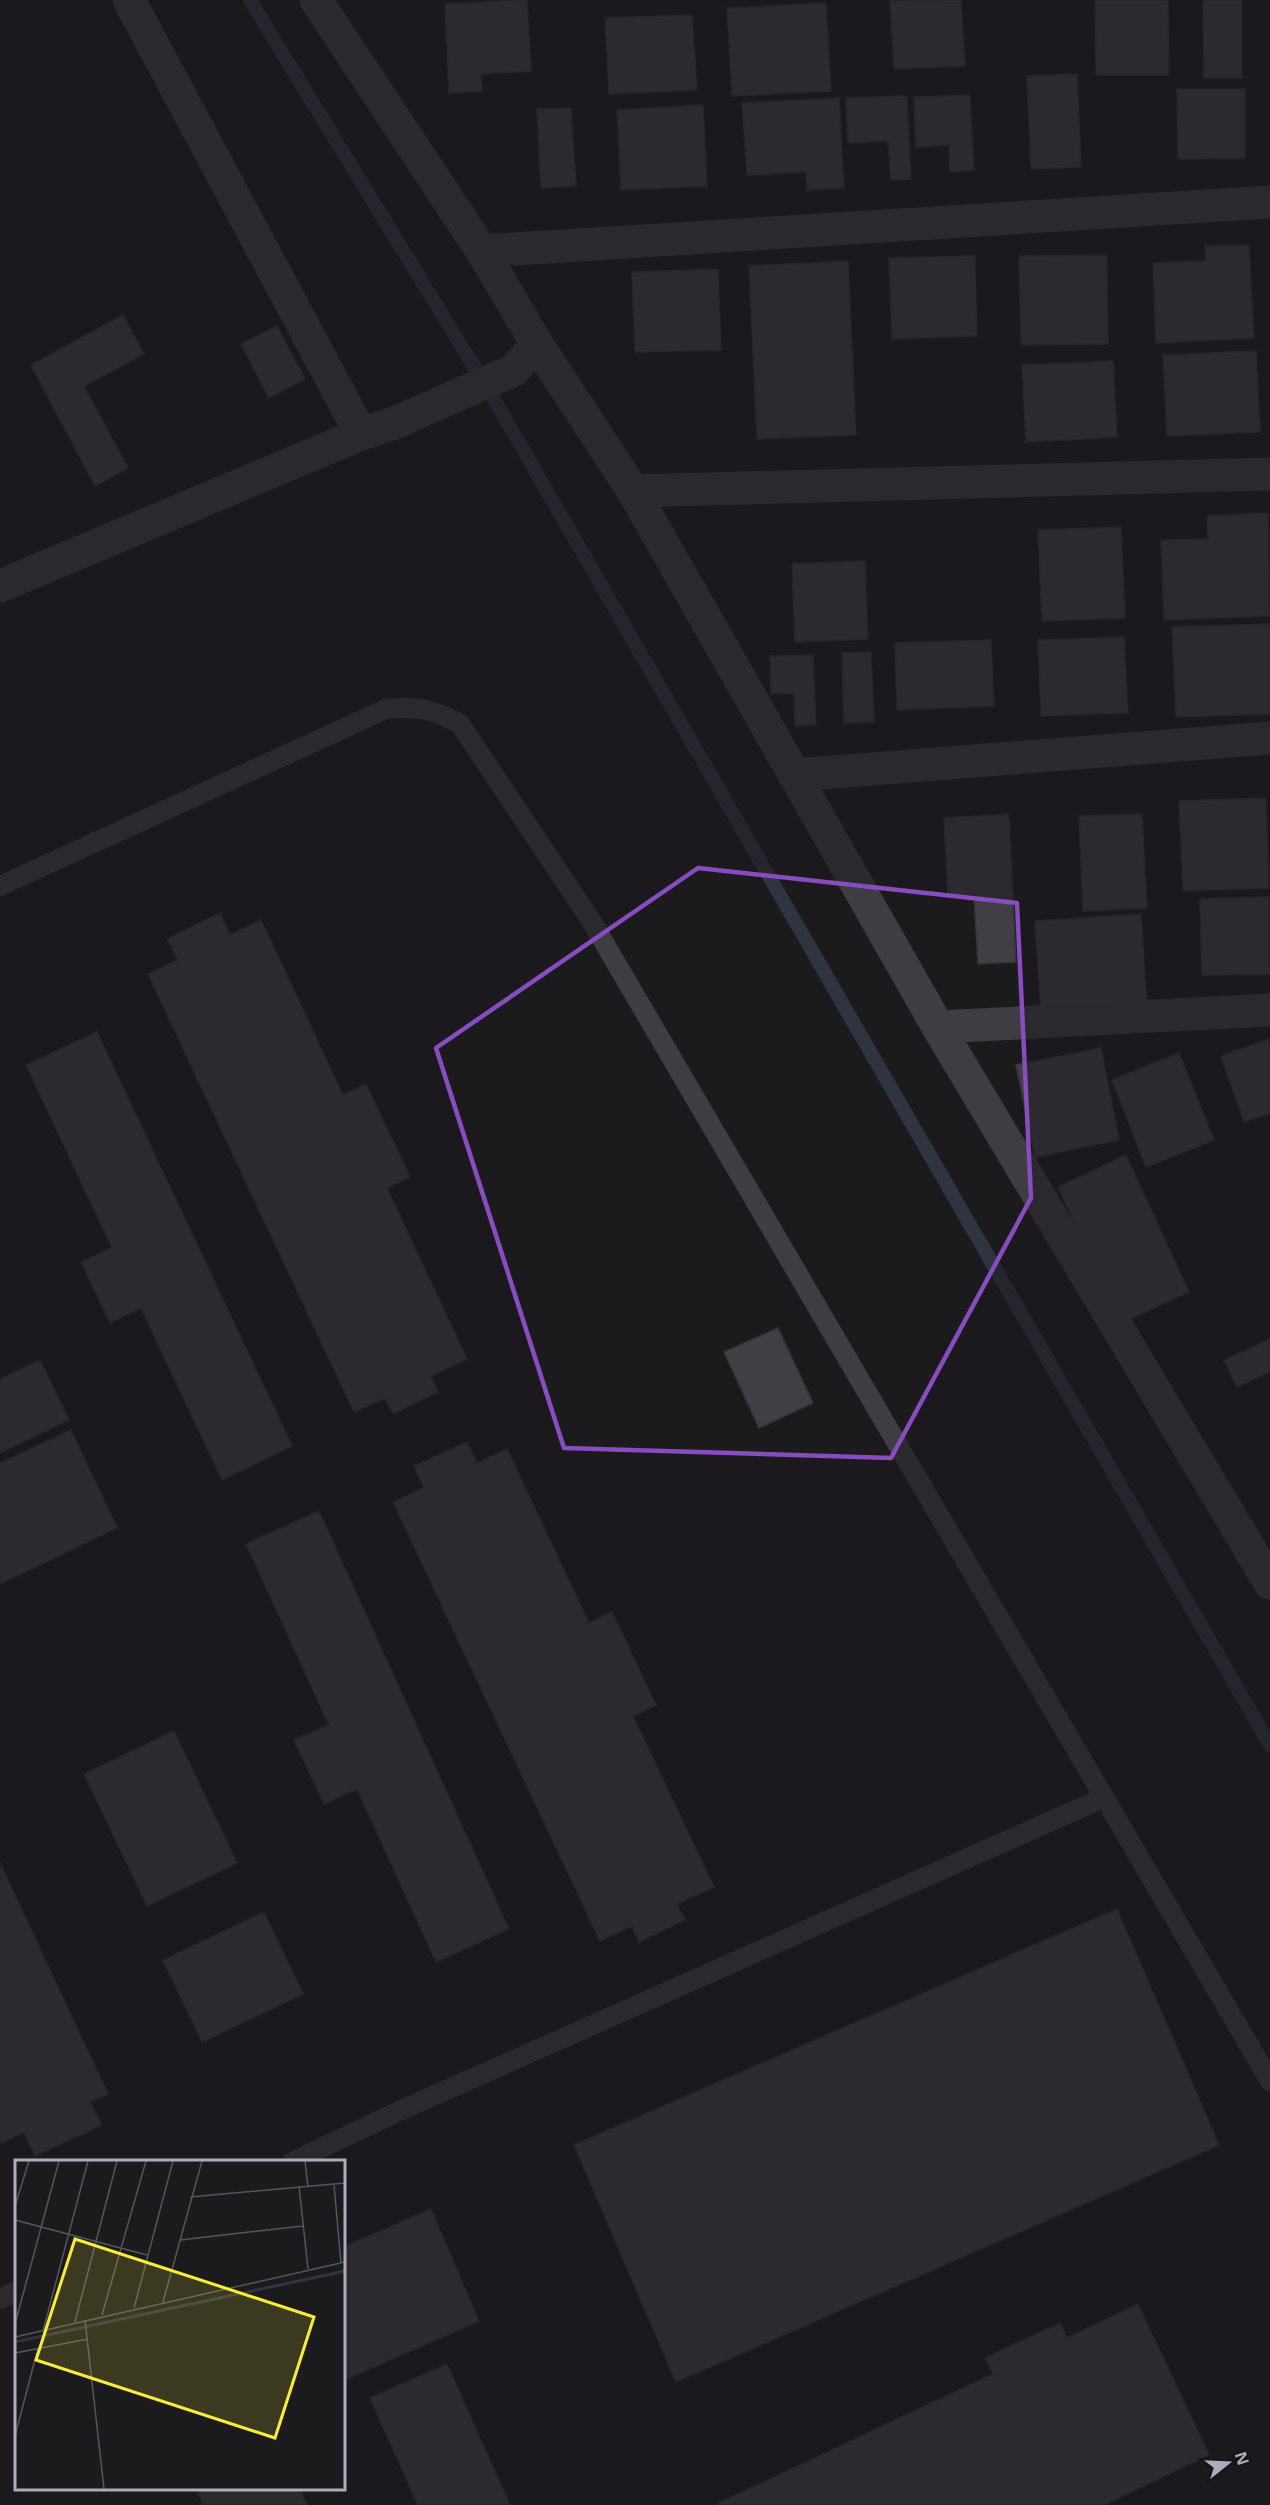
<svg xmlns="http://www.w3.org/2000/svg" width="1270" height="2505" font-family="'Noto Sans',sans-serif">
  <rect width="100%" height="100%" fill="#1b1a1d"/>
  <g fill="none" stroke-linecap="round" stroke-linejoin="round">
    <path stroke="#2f3441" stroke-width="14" d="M250,0L495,401L1270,1745"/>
  </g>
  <path fill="#403f44" stroke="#353439" stroke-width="1.5" d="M527,0L531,71L481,74L482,91L449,93L445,4Z
    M961,0L965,66L894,69L890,1Z
    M1095,0H1168L1169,75H1096Z
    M1203,0H1242V78H1204Z
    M826,3L831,91L732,96L727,8Z
    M692,15L697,90L609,94L605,18Z
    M1077,74L1081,167L1031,169L1027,76Z
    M1177,89H1245V158L1178,159Z
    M970,95L974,170L950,172L949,145L916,147L914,97Z
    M907,96L911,179L891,180L888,141L848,143L846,98Z
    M839,98L844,188L807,190L806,172L747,175L742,103Z
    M703,105L707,186L621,190L617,110Z
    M571,108L576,186L541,188L537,109Z
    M1249,245L1254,338L1156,343L1153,263L1206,261L1205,246Z
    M1107,255L1108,344L1021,345L1019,256Z
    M975,256L977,336L892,339L889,258Z
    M848,261L856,435L757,439L749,266Z
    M718,269L721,350L635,352L632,272Z
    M123,315L144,354L84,386L128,468L95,486L31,365Z
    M277,326L305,379L269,398L241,344Z
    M1256,351L1260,432L1167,436L1163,355Z
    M1113,361L1117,437L1026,442L1022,365Z
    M1268,513L1270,616L1164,620L1161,540L1208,539L1207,516Z
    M1121,527L1125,618L1042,621L1038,530Z
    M865,561L868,639L795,642L792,564Z
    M1270,624V714L1176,717L1172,627Z
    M1124,637L1128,713L1041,716L1038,640Z
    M991,640L994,706L897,710L895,643Z
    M871,652L874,722L844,723L842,653Z
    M813,655L816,725L795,726L794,693L771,694L770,656Z
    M1266,798L1269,888L1183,891L1179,801Z
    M1009,814L1016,962L978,964L974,895L948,896L944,818Z
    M1142,814L1147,908L1083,911L1079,816Z
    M1269,897L1270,974L1202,975L1200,899Z
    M220,913L230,935L261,920L343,1095L366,1084L410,1177L387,1188L467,1359L431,1376L438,1392L393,1414L385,1398L354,1412L148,974L178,960L167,939Z
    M1141,914L1147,1007L1041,1014L1035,921Z
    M97,1032L292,1446L222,1480L141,1308L110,1323L81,1262L112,1248L26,1065Z
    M1270,1039V1113L1244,1122L1221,1056Z
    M1101,1048L1119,1140L1035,1157L1016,1065Z
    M1179,1053L1214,1140L1146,1167L1112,1080Z
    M1126,1155L1189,1292L1121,1323L1058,1187Z
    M778,1328L813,1403L759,1428L724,1352Z
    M1270,1339V1372L1237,1387L1224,1360Z
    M40,1360L69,1420L0,1453V1379Z
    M71,1430L117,1528L0,1584V1463Z
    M467,1442L477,1463L507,1449L589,1623L612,1612L656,1705L633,1716L714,1887L677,1904L685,1920L639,1942L632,1926L600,1941L393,1502L424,1488L414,1466Z
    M319,1511L509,1929L436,1962L357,1789L324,1804L294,1740L329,1725L246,1544Z
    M174,1731L237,1863L147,1906L84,1774Z
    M0,1863L108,2094L90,2102L102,2125L35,2156L24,2132L0,2144Z
    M1117,1909L1219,2145L676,2382L574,2145Z
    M264,1912L303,1994L202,2042L163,1960Z
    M431,2209L479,2321L344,2380V2247Z
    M1138,2304L1209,2455L1104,2505H715L993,2374L985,2358L1060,2323L1067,2338Z
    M447,2364L510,2505H418L370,2398Z
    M196,2488H299L307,2505H203Z"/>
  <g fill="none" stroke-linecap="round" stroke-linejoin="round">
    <path stroke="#3e3d44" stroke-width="20" d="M0,886L386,709C417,706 433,709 460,724L592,922L1270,2081
      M292,2162L397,2112L1103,1798
      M0,2299L16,2291"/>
    <path stroke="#3e3d44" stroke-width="33" d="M129,0L361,434
      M482,251L1270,202
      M633,491L1270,474
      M0,586L361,434L397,422L514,370L537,344
      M794,775L1270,738
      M938,1027L1270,1010"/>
    <path stroke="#3e3d44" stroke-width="33" d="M316,0L482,251L537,344L633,491L938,1027L1270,1583"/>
  </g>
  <path d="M0 0H1270V2505H0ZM698,868L1017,903L1031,1198L891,1458L564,1448L436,1048Z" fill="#1b1a1d" fill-opacity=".55" fill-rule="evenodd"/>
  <path fill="none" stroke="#874cbe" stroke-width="4.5" stroke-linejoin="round" d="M698,868L1017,903L1031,1198L891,1458L564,1448L436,1048Z"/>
  <g transform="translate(15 2160)">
    <rect width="330" height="330" fill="#1b1a1d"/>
    <path fill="none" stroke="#2f3441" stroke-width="3" d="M0,182L330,111"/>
    <path fill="none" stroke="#55555d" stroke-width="1.5" d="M290,1L293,27M319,25L326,103M284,26L293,109M175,37L330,23M0,46L14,1M0,60L132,95M165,80L288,66M148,142L187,1M119,148L158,1M87,155L131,1M70,160L89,329M60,162L102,1M0,164L44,1M28,171L73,1M0,177L330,102M0,193L73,179M0,276L23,188"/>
    <path fill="#f7ec37" fill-opacity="0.15" stroke="#f7ec37" stroke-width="3" d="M60,79L299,157L260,278L21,200Z"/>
    <rect width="330" height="330" fill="none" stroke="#acadbc" stroke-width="3"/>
  </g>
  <g transform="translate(1228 2463) rotate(72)" stroke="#161518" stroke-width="4.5" paint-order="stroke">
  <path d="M0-4.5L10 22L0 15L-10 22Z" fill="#acadbc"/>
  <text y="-9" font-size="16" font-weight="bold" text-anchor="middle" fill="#acadbc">N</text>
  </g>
</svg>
